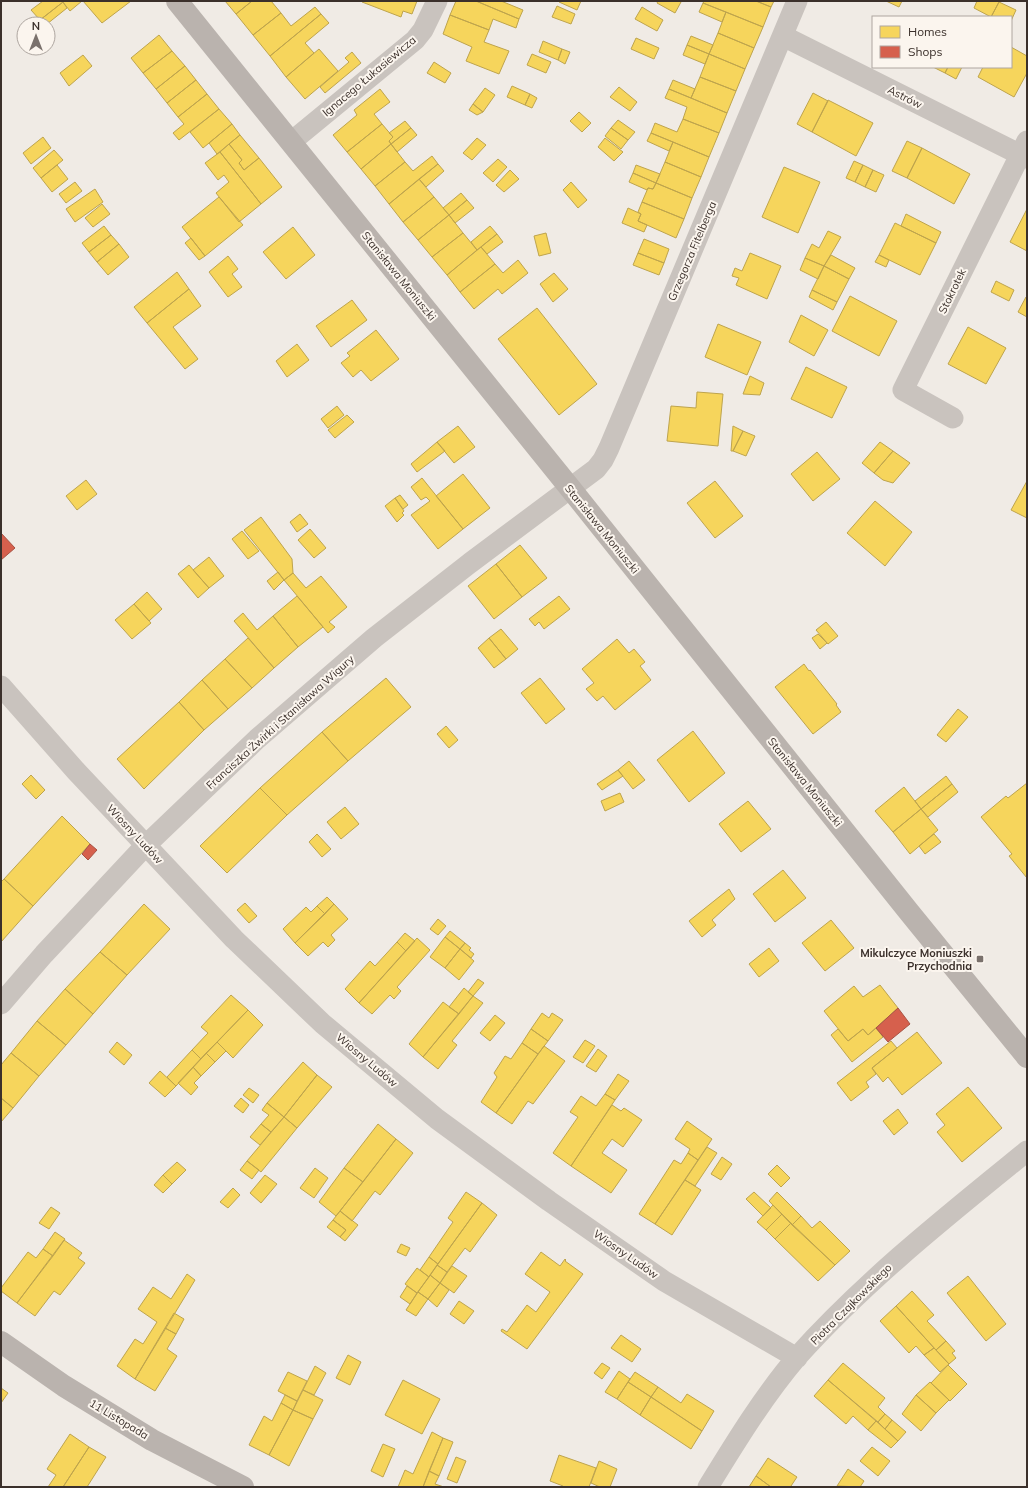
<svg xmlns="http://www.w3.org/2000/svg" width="1028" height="1488" font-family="Mulish,sans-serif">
  <rect width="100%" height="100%" fill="#f0ebe5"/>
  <path fill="#f6d55c" stroke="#bea44d" d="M43,1H62L63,2L40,20L31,10Z
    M62,1H82L70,11Z
    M83,1H131L102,23Z
    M225,1H252L236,14Z
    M252,1H271L281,13L253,35L236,14Z
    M362,1H417L412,14L403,11L401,17L362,2Z
    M456,1H476L519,19L516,28L493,19L489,30L450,15Z
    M476,1H501L523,10L519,19Z
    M559,1H581L577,10L559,2Z
    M658,1H679L681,2L675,13L657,3Z
    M704,1H756L771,7L763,27L703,3Z
    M756,1H774L771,7Z
    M886,1H902L899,7Z
    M977,1H998L999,2L991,17L974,8Z
    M63,2L67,8L47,24H43L40,20Z
    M999,2L1016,10L1011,21V17H991Z
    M703,3L726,12L722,22L699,12Z
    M557,6L575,14L571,24L552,17Z
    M315,7L321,14L270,56L253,35L281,13L291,26Z
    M642,7L663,20L657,31L635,19Z
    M726,12L763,27L754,48L718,33Z
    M321,14L329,23L305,43L314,53L286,77L270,56Z
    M450,15L489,30L484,42L509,51L499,74L466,61L472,47L443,34Z
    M718,33L754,48L745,69L709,54Z
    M159,35L172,51L143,73L131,58Z
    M691,36L713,45L709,54L687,45Z
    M636,38L659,48L654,59L631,49Z
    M543,41L562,49L558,60L539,52Z
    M687,45L709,54L705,64L683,55Z
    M1011,47L1027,56V73L1014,97L978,77L983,67H1011Z
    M319,49L338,71L305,99L286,77Z
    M562,49L570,52L565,64L558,60Z
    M172,51L185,66L156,89L143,73Z
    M352,52L361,63L325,93L320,87L349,62L345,58Z
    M532,54L551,62L546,73L527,65Z
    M709,54L745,69L736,91L700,77Z
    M83,55L92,66L69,86L60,73Z
    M434,62L451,73L445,83L427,73Z
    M185,66L196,80L167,103L156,89Z
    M933,67H948L945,73Z
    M948,67H962L956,79L945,73Z
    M700,77L736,91L727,113L691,98Z
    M196,80L207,94L178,117L167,103Z
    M673,80L695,89L691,98L669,89Z
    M512,86L530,94L525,105L507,97Z
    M619,87L637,102L630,111L610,97Z
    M485,88L495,95L483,112L473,104Z
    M380,89L390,102L374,114L382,124L347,152L333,135L357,115L354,110Z
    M669,89L727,113L719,133L683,119L687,107L665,98Z
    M813,93L828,101L812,132L797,124Z
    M207,94L219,109L179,140L173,133L184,124L178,117Z
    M530,94L537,98L532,108L525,105Z
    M828,100L873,123L856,156L812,132Z
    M473,104L483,112L477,115L469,110Z
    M219,109L232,124L203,148L190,132Z
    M579,112L591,123L582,132L570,121Z
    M683,119L719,133L709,157L651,133L655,123L677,132Z
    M618,120L635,132L628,140L611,128Z
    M405,121L411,128L391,144L389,141L393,137L389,133Z
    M232,124L240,135L217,154L209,143Z
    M382,124L393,137L389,141L391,144L361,169L347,152Z
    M411,128L417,135L397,152L391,144Z
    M611,128L628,140L621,149L605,136Z
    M651,133L673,142L669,151L647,141Z
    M240,135L259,158L244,170L239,163L242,160L229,144Z
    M43,137L51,148L31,164L23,153Z
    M477,138L486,145L472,160L463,153Z
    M605,138L623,152L614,161L598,147Z
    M907,141L922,148L907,178L892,171Z
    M673,142L709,157L701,177L665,162Z
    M229,144L242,160L239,163L244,170L259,158L282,187L261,204L220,152Z
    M391,144L405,162L375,186L361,169Z
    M922,148L970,174L954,204L907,178Z
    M54,150L63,160L41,178L33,168Z
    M220,152L261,204L239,222L216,193L229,182L224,175L218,180L205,163Z
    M432,156L438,164L389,204L375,186L405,162L413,171Z
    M498,159L507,167L493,182L483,173Z
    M854,161L863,165L855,182L846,178Z
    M665,162L701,177L692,198L656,183Z
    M438,164L444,171L426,187L419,179Z
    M57,165L68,179L52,192L41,178Z
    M636,165L660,174L656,183L633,173Z
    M863,165L873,170L865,187L855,182Z
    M784,167L820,182L798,233L762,217Z
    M510,170L519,179L504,192L496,185Z
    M873,170L884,175L876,192L865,187Z
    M633,173L656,183L653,189L648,188L647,190L629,182Z
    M419,179L434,197L403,222L389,204Z
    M75,182L82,191L66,203L59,194Z
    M571,182L587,200L578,208L563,190Z
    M656,183L692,198L684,219L642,202L648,188L653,189Z
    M95,189L103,202L75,222L66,209Z
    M461,193L467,200L449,215L443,208Z
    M219,197L243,225L205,256L182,227Z
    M434,197L449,215L418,240L403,222Z
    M467,200L474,208L455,223L449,215Z
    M642,202L684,219L676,238L638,221L641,214L638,212Z
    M102,204L110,214L93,227L85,218Z
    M628,208L641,214L638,221L647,225L644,232L622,223Z
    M1027,209V251L1010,242Z
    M906,214L941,232L936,243L901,226Z
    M449,215L463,233L432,257L418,240Z
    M895,223L936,243L920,275L879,255Z
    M104,226L111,235L89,252L82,243Z
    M490,226L497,234L477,250L471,242Z
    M293,227L315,255L286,279L263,252Z
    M828,231L841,237L824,266L805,258L812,244L819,248Z
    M463,233L477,250L447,275L432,257Z
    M546,233L551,253L539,256L534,236Z
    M497,234L503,242L487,254L481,247Z
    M111,235L119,244L97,262L89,252Z
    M191,238L205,256L199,260L185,243Z
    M644,239L669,249L664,263L638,253Z
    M119,244L129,257L108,275L97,262Z
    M481,247L495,264L460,292L447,275Z
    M638,253L664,263L659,275L633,265Z
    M750,253L781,266L767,299L736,285L739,278L732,276L735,268L742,271Z
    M831,255L855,268L849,279L824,266Z
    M879,255L889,260L886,267L875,262Z
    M228,256L238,269L232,274L242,287L228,297L209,272Z
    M805,258L824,266L818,279L800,270Z
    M518,260L528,273L502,294L498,289L474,309L460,292L495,264L503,273Z
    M824,266L849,279L837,302L812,290Z
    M177,272L189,289L147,323L134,307Z
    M554,273L568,289L553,302L540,284Z
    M996,281L1014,290L1009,301L991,292Z
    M189,289L201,306L173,327L198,359L185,369L147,323Z
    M812,290L837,302L833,310L809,297Z
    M850,296L897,321L879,356L832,331Z
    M1026,297L1027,298V317L1018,312Z
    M352,300L367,320L331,347L316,326Z
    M537,308L597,384L559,415L498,339Z
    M801,315L828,330L814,356L789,342Z
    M718,324L761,342L747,375L705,357Z
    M968,327L1006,348L986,384L948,364Z
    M376,330L399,359L371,381L361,370L353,377L341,363L350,356L347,353Z
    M297,344L309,360L287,377L276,361Z
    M806,367L847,387L832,418L791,399Z
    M750,376L764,383L760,395L743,394Z
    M697,392L723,394L718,446L667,441L671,406L696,408Z
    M337,406L344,415L328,428L321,419Z
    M347,415L354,422L335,438L328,430Z
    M458,426L475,447L454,463L437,442Z
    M733,426L743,431L733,451H731Z
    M743,431L755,436L746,456L733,451Z
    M437,442L445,451L417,472L411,464Z
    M880,442L893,451L874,473L862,463Z
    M893,451L910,463L893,483L883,480L874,473Z
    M817,452L840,479L813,501L791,474Z
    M463,474L490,508L463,529L436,496Z
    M422,478L463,529L438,549L411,515L430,501L426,497L421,500L411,487Z
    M86,480L97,494L77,510L66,496Z
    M715,481L743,516L715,538L687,503Z
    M1027,481V518L1011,510Z
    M400,495L408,505L403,509L395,498Z
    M395,498L404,511L402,513L404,515L397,522L385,506Z
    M875,501L912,532L885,566L847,533Z
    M300,514L308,524L297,532L290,522Z
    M261,517L292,559L293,573L284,580L244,530Z
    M310,529L326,548L314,558L298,540Z
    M242,531L259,551L248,559L232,539Z
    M520,545L547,578L522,597L496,564Z
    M209,557L224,576L209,588L193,570Z
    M496,564L522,597L494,619L468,586Z
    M189,565L209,588L198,598L178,574Z
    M278,572L284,580L274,590L267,581Z
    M293,573L306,588L321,576L347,607L329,622L335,627L328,633L284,580Z
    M147,592L162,609L149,621L134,604Z
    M297,596L323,627L298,647L273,616Z
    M559,596L570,609L544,629L539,622L535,626L529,619Z
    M134,604L151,623L132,639L115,620Z
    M243,613L257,630L273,616L298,647L274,668L234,621Z
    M826,622L838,636L828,644L816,630Z
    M501,629L518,649L506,659L489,638Z
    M818,634L827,643L820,649L812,638Z
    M248,638L274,668L252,688L225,659Z
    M489,638L506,659L494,668L478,648Z
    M617,639L629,653L634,649L645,662L640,666L651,680L615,710L603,696L597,701L586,689L594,683L582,669Z
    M225,659L252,688L228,709L202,680Z
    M804,664L809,671L810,670L837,704L836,705L841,712L813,734L775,687Z
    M386,678L411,707L348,761L322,732Z
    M540,678L565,709L546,724L521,693Z
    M202,680L228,709L204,730L179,702Z
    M179,702L204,730L144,789L117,759Z
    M958,709L968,717L946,742L937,735Z
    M446,726L458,740L449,748L437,734Z
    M693,731L725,773L689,802L657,760Z
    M322,732L348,761L287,815L260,788Z
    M629,761L645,780L633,789L618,770Z
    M618,770L623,776L602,790L597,784Z
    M31,775L45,790L36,799L22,784Z
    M946,776L952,784L921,809L915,801Z
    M1027,783V878L1009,856L1012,854L981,817L1006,796L1008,798Z
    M952,784L958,792L928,817L921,809Z
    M904,787L921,809L893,832L875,811Z
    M260,788L287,815L227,873L200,846Z
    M620,793L624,802L605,811L601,801Z
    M748,801L771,829L741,852L719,824Z
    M345,807L359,824L341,839L327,822Z
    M921,809L938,830L910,854L893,832Z
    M62,816L90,844L33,906L4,879Z
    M317,834L331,849L322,857L309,842Z
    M934,834L941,842L925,854L919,846Z
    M783,870L806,898L775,922L753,894Z
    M4,879L33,906L1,942V882Z
    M729,889L735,899L712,920L716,925L702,937L689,921Z
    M327,897L334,904L325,914L317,906Z
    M245,903L257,916L249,923L237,910Z
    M144,904L170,929L127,975L100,952Z
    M334,904L348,919L331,935L335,940L328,947L323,942L308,956L295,943Z
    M317,906L325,914L295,943L283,929L306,907L311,912Z
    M438,919L446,926L438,935L430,929Z
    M831,920L854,948L825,971L802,943Z
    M450,931L465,943L460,949L445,937Z
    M405,933L415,941L406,951L397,942Z
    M445,937L460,949L445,968L430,957Z
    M417,938L430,950L397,987L401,991L394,999L390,995L372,1014L359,1003Z
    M397,942L406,951L359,1003L345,989L370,961L375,966Z
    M465,943L471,948L469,950L474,954L471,958L460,949Z
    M769,948L779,961L759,977L749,964Z
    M460,949L474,961L459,980L445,968Z
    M100,952L127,975L93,1014L65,989Z
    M478,979L484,983L473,996L468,992Z
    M880,985L898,1008L868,1035L863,1029L848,1041L824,1011L854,986L863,997Z
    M464,988L473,996L459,1014L449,1007Z
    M65,989L93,1014L66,1045L37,1021Z
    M231,995L248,1010L201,1059L192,1050L208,1033L201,1027Z
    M473,996L483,1003L452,1041L457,1045L438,1069L423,1057Z
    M443,1002L459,1014L423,1057L409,1044Z
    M248,1010L263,1025L233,1058L217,1042Z
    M542,1013L549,1018L552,1013L563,1020L548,1041L531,1029Z
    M495,1015L505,1023L490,1041L480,1033Z
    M37,1021L66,1045L39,1076L11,1053Z
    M876,1028L883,1037L852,1062L831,1035L838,1029L848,1041L863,1029L868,1035Z
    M531,1029L548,1041L538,1054L522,1043Z
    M917,1032L942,1063L902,1095L888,1077L883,1082L872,1068Z
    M585,1040L595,1046L583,1063L573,1057Z
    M891,1041L897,1048L872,1068L876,1074L866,1082L869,1087L851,1101L837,1083Z
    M117,1042L132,1055L124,1065L109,1052Z
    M217,1042L226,1051L215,1062L206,1053Z
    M522,1043L538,1054L496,1113L481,1102L497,1077L494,1073L505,1056L511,1059Z
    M544,1046L565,1061L533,1104L528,1101L512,1124L496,1113Z
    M598,1049L607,1056L596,1072L586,1066Z
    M192,1050L201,1059L176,1086L167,1077Z
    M11,1053L39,1076L13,1108L1,1098V1065Z
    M206,1053L215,1062L201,1076L193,1067Z
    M303,1062L317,1075L284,1117L267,1103Z
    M193,1067L201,1076L194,1083L198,1087L191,1095L178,1083Z
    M160,1071L176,1086L165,1097L149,1083Z
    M618,1074L629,1081L615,1100L605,1094Z
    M317,1075L332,1087L297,1128L284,1117Z
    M968,1087L1002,1128L962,1162L937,1132L945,1125L936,1114Z
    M249,1088L259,1095L253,1103L243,1095Z
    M605,1094L615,1100L571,1166L553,1153L578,1117L570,1112L581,1096L596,1106Z
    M1,1098L13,1108L1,1122Z
    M241,1098L249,1105L243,1113L234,1106Z
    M267,1103L284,1117L271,1132L261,1124L269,1115L262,1110Z
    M612,1105L621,1111L624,1108L642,1120L623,1147L612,1139L602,1153L627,1170L611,1193L571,1166Z
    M898,1109L908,1123L894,1135L883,1121Z
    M284,1117L297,1128L261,1172L247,1161Z
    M687,1121L712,1139L698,1160L688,1153L690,1149L675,1139Z
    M261,1124L271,1132L260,1145L250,1137Z
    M378,1124L396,1139L363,1182L344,1168Z
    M396,1139L413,1153L380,1195L375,1191L352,1221L340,1211Z
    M707,1147L717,1153L695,1186L685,1180Z
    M688,1153L698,1160L655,1224L639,1214L674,1160L681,1164Z
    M722,1157L732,1164L721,1180L711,1174Z
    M247,1161L259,1170L252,1179L240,1170Z
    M177,1162L186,1170L172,1184L163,1175Z
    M777,1165L790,1178L781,1187L768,1174Z
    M315,1168L328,1178L314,1198L300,1188Z
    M344,1168L363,1182L336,1216L319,1202Z
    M163,1175L172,1184L163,1193L154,1185Z
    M265,1175L277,1184L261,1203L250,1193Z
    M685,1180L701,1190L672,1235L655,1224Z
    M233,1188L240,1195L228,1208L220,1202Z
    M466,1192L482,1203L438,1264L429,1257L453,1222L448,1218Z
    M754,1192L771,1208L763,1216L746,1199Z
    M777,1192L801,1216L792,1225L769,1201Z
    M482,1203L497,1215L470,1252L465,1248L447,1272L437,1265Z
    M773,1205L782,1214L766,1230L757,1222Z
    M51,1207L60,1213L49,1229L39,1223Z
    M340,1211L358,1225L345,1241L340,1237L346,1230L333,1220Z
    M782,1214L791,1223L775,1239L766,1230Z
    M801,1216L812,1228L820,1221L850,1251L835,1265L792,1225Z
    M333,1220L346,1230L340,1237L327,1227Z
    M791,1223L835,1265L818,1281L775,1239Z
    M55,1232L65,1239L53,1256L43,1249Z
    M64,1240L82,1253L78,1258L85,1263L60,1295L54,1291L35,1316L17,1303Z
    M401,1244L410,1248L406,1256L397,1252Z
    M43,1249L53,1256L17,1303L1,1291V1288L28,1252L36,1258Z
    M541,1252L560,1266L565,1259L566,1260L565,1261L583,1274L527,1349L501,1331L502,1329L507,1332L527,1305L536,1312L550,1292L525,1274Z
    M429,1257L438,1264L429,1277L420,1270Z
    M437,1265L447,1272L440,1283L430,1275Z
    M452,1266L467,1276L454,1293L440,1283Z
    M417,1268L429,1277L417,1293L405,1284Z
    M187,1274L195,1280L135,1379L117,1366L135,1339L143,1344L157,1322L138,1309L153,1287L171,1299Z
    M430,1275L440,1283L428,1299L418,1292Z
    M968,1276L1006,1324L986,1341L947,1293Z
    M440,1283L449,1290L437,1307L428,1299Z
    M407,1286L417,1293L410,1304L400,1297Z
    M912,1291L934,1315L927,1321L946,1341L936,1350L896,1306Z
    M418,1292L428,1299L416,1316L406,1310Z
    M459,1301L474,1311L464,1324L450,1314Z
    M896,1306L934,1348L924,1355L916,1346L909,1353L880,1321Z
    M174,1313L184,1319L176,1334L165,1328Z
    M165,1328L176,1334L167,1349L177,1356L155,1391L135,1379Z
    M621,1335L641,1349L632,1362L611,1348Z
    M946,1341L955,1351L952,1353L956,1358L949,1364L936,1350Z
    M934,1348L949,1364L940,1372L924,1355Z
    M348,1355L361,1362L350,1385L336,1378Z
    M602,1363L610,1368L602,1379L594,1373Z
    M843,1363L885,1398L878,1407L885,1414L878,1422L828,1380Z
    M948,1365L967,1384L950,1401L931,1383Z
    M315,1366L326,1373L314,1395L303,1390Z
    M619,1371L630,1379L617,1399L605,1392Z
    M288,1372L307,1381L297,1401L278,1391Z
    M635,1372L658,1387L651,1397L628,1382Z
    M403,1380L440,1399L422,1434L385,1415Z
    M828,1380L876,1421L868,1430L853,1416L846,1424L814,1396Z
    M628,1382L651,1397L640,1415L617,1399Z
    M930,1382L949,1400L936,1413L916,1395Z
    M658,1387L681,1403L687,1394L714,1411L702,1431L651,1397Z
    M1,1388L8,1393L1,1403Z
    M303,1390L323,1400L313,1419L293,1410Z
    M285,1395L297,1401L293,1410L281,1403Z
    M916,1395L936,1413L921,1431L902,1414Z
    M651,1397L702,1431L691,1449L640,1415Z
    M281,1403L293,1410L269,1455L249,1445L264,1416L272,1421Z
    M293,1410L313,1419L289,1466L269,1455Z
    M885,1414L892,1420L885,1429L878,1422Z
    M892,1420L906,1432L898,1441L885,1429Z
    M876,1421L898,1441L891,1448L868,1430Z
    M432,1432L443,1438L423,1487H398L405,1470L413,1474Z
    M70,1434L89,1447L63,1487H48L56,1475L47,1469Z
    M443,1438L453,1442L439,1476L429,1471Z
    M383,1444L395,1449L383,1477L371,1471Z
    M89,1447L106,1457L87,1487H63Z
    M872,1447L890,1461L878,1476L860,1461Z
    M559,1455L596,1468L589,1487H563V1486L550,1481Z
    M456,1457L466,1461L457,1483L447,1479Z
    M768,1458L797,1477L791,1486L792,1487H771L756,1476Z
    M599,1461L617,1469L610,1487H600L591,1483Z
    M848,1469L864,1481L860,1487L837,1486Z
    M429,1471L439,1476L435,1484L444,1487H423Z
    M756,1476L771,1487H749Z"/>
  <path fill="#d6604d" stroke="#a85243" d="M1,533L15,548L1,560Z
    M90,844L97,850L88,860L82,854Z
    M898,1008L910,1024L888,1042L876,1028Z"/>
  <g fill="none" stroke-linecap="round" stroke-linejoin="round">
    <path stroke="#c9c3be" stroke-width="21" d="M783,36L1027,158
      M291,142L415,40L423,30L437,1
      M953,418L903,390L1027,141
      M1,686L76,771L234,939L323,1024L437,1119L549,1201L664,1281L797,1358
      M1,1004L44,954L145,846L257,739L374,638L470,563L596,469L603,460L609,448L797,1
      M708,1487C735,1443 763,1397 797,1357C866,1280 947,1216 1027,1151"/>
    <path stroke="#bab3ae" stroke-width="22" d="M177,1L570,488L909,912L1027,1057
      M1,1342L64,1386L152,1440L243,1487"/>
  </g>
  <rect fill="#7a716c" stroke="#fbf5ee" stroke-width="1.5" x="976" y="955" width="8" height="8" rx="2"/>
  <g text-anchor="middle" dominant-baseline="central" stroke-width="4" stroke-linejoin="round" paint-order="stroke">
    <g font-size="11" fill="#3b302b" stroke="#fbf5ee">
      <text transform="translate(369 76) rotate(-40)">Ignacego Łukasiewicza</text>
      <text transform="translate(905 97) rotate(27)">Astrów</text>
      <text transform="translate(692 251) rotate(-67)">Grzegorza Fitelberga</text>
      <text transform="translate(399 276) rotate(51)">Stanisława Moniuszki</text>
      <text transform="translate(952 291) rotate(-64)">Stokrotek</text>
      <text transform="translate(602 529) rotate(51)">Stanisława Moniuszki</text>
      <text transform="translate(280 722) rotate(-42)">Franciszka Żwirki i Stanisława Wigury</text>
      <text transform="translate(805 782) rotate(51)">Stanisława Moniuszki</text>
      <text transform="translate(135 834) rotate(47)">Wiosny Ludów</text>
      <text transform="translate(367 1060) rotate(40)">Wiosny Ludów</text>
      <text transform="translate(626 1254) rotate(35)">Wiosny Ludów</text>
      <text transform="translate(851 1304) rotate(-45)">Piotra Czajkowskiego</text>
      <text transform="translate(119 1419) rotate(31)">11 Listopada</text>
    </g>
    <g font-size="11" font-weight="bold" fill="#3b302b" stroke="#fbf5ee" text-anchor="end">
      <text x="972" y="953">Mikulczyce Moniuszki<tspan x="972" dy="13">Przychodnia</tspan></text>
    </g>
  </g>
  <rect width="1028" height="1488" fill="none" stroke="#3b302b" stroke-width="4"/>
  <rect x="872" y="16" width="140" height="52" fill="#fbf5ee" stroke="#aea6a0"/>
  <rect x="880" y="26" width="20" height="12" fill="#f6d55c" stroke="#aea6a0"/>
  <text x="908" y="36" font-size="12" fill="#3b302b">Homes</text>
  <rect x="880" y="46" width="20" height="12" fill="#d6604d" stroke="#aea6a0"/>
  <text x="908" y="56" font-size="12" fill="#3b302b">Shops</text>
  <g transform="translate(36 36)"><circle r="19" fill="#fbf5ee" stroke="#aea6a0"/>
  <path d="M0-3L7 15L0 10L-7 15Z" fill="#7a716c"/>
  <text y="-6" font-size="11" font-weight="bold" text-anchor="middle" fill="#3b302b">N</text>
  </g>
</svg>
